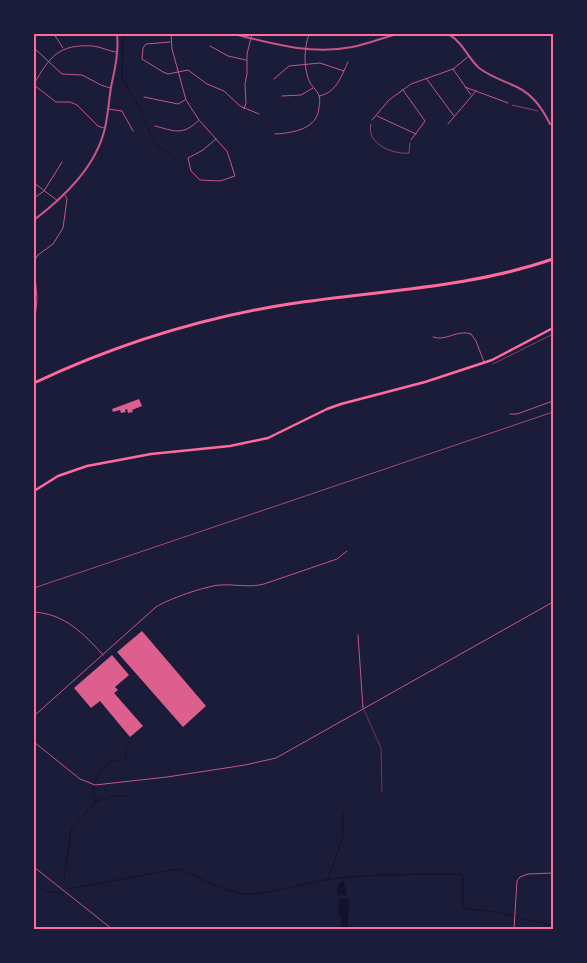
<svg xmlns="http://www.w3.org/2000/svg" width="587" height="963" font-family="'Nunito Sans',sans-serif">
  <rect width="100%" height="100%" fill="#1b1b3a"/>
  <path fill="#12122b" d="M344,881L347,896L341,894L338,897L337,889L340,882Z
    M347,898L349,899C349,909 347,921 349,929H347L346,927L345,929H342L341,920L338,910L339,899Z"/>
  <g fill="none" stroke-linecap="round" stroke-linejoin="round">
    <path stroke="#12122b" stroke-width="1" d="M122,34L123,37L122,79L136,101L147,125
      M148,128C154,149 162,146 175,160
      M95,783C96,778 105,764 110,762C117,760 119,763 126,758V749
      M105,799L116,796H125
      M95,802L103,799
      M184,871C204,880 223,891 245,894C264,896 303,883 324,880C369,873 416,875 461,874L463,876V908L497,912L513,916
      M328,879L343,837V811
      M64,881L71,829L95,802L93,787
      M34,883L46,891L62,893
      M68,889L177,869L183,870
      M517,917L553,926"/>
  </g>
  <path fill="#dd5f8e" d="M139,399L142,406L132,410L133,412L128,413L127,409L125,410L126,412L121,413L120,410L113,412L112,409Z
    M142,631L206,706L183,727L117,652Z
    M112,655L129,675L115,687L118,690L114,693L143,726L130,737L100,701L91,708L74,688Z"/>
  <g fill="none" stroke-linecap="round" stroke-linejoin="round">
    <path stroke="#ff6b9d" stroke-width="0.5" d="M512,105L538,111
      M371,124C365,143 393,155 409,153L410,143
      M493,364L553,334"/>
    <path stroke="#c65784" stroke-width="0.5" d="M364,710L381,748L382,792"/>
    <path stroke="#c65784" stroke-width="1" d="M54,34L63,48
      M171,34L172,49L186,100L199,120L224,148L227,151L235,176L220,181L200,180L191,171L188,158L203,150L216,139
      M170,42L146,44L143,48L142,59L163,72L168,74L188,70L207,84L224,91L240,106L259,114
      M210,46L228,56L246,60
      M34,48L62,74L82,75L101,85L110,88
      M453,69L471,95
      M426,78L454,116
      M274,79L289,66L320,63L344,71
      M34,84C50,56 59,44 93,46C101,47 109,51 116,52
      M34,85L56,102H70L77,105L98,126L104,128
      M465,87L508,103
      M403,90L425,121L411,140
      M282,96L301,95L313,88
      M319,96C336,93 341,77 348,62
      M144,97L178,104L185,100
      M108,109L122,111L133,131
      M244,109L246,103L245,84L247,74V54L252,34
      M377,116L416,134
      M372,120L389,100L411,84L453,69L469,56
      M448,124L476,91
      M155,126C175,131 182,136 198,121
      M275,134C293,133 318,129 319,107C320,104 320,99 319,95C317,91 313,87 310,83C303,67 304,49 309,34
      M34,183L58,201
      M34,198L44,191L62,162
      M34,330L37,299L34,261L38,255L53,244L63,228L67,199L65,195
      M433,337C445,342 458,329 471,334L476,341L484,362
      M510,414H517L553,401
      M34,612C65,614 83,633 103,655
      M358,635L363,708
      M34,716L156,607C168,599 206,586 220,585C235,584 250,588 264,584L337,559L347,551
      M34,742L80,779L95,785L167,777L245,765L276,758L553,602
      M34,867L112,929
      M514,929L517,881L520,877L528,874L553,873"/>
    <path stroke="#c65784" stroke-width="2" d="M234,34C273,44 312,55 352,47C367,44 382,38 397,34
      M448,34C463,42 467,57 479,68C491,77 504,81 517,87C533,95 542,108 550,124
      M34,220C64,197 96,167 105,128C108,115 109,100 111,87C115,69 119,51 117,34"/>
    <path stroke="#ff6b9d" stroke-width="2.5" d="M34,491L58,476L87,466L151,454L230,446L268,438L327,409L341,404L425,382L492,360L553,328"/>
    <path stroke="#ff6b9d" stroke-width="3" d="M34,383C115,345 200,318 289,304C379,290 466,289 553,259"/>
    <path stroke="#a44b75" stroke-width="1" d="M34,588L553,412"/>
  </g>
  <rect width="587" height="963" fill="none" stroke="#1b1b3a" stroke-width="70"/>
  <rect x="35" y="35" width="517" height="893" fill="none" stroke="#ff6b9d" stroke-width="2"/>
</svg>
